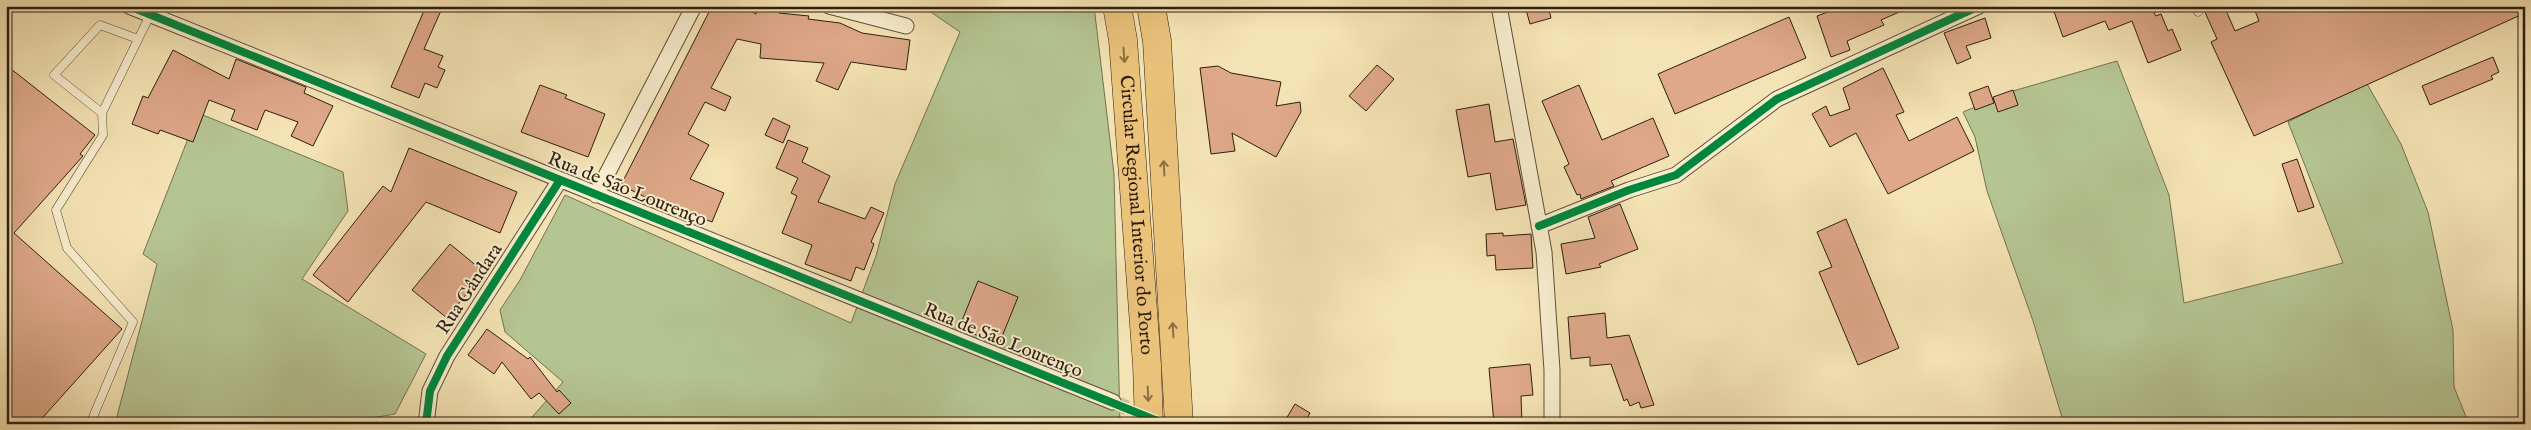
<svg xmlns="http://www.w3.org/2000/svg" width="2531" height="430" font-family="'IM FELL English',serif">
  <rect width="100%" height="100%" fill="#f4e3b4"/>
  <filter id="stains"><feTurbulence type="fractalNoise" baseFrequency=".004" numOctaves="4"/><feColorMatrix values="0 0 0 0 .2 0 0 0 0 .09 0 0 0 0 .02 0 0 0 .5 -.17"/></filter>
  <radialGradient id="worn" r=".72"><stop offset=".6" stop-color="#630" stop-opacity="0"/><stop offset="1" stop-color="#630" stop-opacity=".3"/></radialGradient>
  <path fill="#b5c592" stroke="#727250" d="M922,6H1094L1114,174L1120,424H526L563,382L505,332L500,310L520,280L565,195L851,323L876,256L895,184L960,32Z
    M2117,61L2169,195L2184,303L2343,263L2288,122L2366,82L2401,144L2428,212L2453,330L2454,387L2469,424H2064L2033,321L1987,191L1975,137L1963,112L2013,91Z
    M198,113L343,172L348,211L302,279L426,354L395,414L338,424H115L157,264L143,254Z"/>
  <path fill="#dea889" stroke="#2f1e0f" d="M426,6H443L424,49L443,56L438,67L445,70L437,88L425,83L419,98L391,87Z
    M712,6H741L756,14L758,6H764L780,9L779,13L809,16L808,19L840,23L862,33L910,40L906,70L851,62L838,90L816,81L824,63L760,58L761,44L737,39L711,88L731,97L725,111L705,102L688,134L709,145L690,179L724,193L712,222L663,202L661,205L621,185Z
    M1525,6H1548L1551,18L1530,24Z
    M1844,6H1913L1881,20L1884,25L1847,41L1850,50L1831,57L1817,16Z
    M2052,6H2168L2154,13L2156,16L2161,14L2168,31L2172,29L2181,50L2148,63L2132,21L2109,30L2105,21L2063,37Z
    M2212,6H2224L2235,31L2259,21L2253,6H2525V13L2254,136L2211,42L2217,39L2204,10Z
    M1789,17L1806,58L1675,114L1658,74Z
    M1985,18L1991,38L1966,46L1971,58L1957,64L1944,33Z
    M173,50L229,79L236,59L306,87L304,93L333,106L313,146L291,136L298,122L265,110L257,130L231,120L235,110L209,100L193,142L160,130L158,134L132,124L143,96L148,98Z
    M2493,57L2499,72L2491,76L2493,79L2430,105L2422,86Z
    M6,65L95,135L80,154L83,156L14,233L122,329L37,424H6Z
    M1377,65L1394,79L1366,111L1349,96Z
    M1218,66L1231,73L1281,82L1276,106L1300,102L1301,112L1276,157L1232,133L1235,151L1211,154L1200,68Z
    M1883,68L1904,112L1896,115L1909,141L1957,117L1974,151L1888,194L1856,133L1830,147L1812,114L1826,106L1830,116L1850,109L1843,88Z
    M540,85L567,95L565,98L605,114L588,157L521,132Z
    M1579,85L1602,140L1653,118L1669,156L1611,181L1614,186L1581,199L1580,194L1577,195L1564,167L1569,164L1542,101Z
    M1988,86L1994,103L1975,110L1969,93Z
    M2013,90L2018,105L1998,112L1993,97Z
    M1489,104L1495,142L1513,139L1526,205L1496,210L1490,173L1468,177L1456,110Z
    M773,118L790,126L783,143L765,135Z
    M788,140L808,148L802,162L830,176L818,202L865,219L871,207L884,213L871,242L874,244L864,270L856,267L851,281L805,264L812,245L782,233L797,196L791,193L798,178L776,168Z
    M409,148L517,192L500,233L426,202L348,302L313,275L383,186L391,192Z
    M2297,159L2314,207L2298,212L2282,164Z
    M1620,204L1638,249L1599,264L1601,267L1566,274L1561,244L1595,238L1588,217Z
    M1846,219L1899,348L1858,365L1819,272L1832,267L1817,232Z
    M1503,233V236L1531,234L1533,268L1496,270L1495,255L1487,256L1486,234Z
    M450,244L484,272L447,318L412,290Z
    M978,281L1018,297L999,344L959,328Z
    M1605,313L1607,338L1629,335L1654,405L1641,408L1639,402L1630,406L1627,399L1624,401L1611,364L1590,366V357L1571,359L1568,317Z
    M487,329L528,359L530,357L557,392L559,390L571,403L559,414L539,393L531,399L502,362L494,374L468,355Z
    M1530,364L1533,395L1521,396L1522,424H1494L1489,368Z
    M1295,404L1310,413L1304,424H1283Z"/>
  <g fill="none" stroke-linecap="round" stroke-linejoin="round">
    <path stroke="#cdbc93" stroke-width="15" stroke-dasharray="15 8" stroke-linecap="butt" d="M1113,402L1165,424"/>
    <defs>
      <path id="service" d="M2196,6L2198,12
        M102,113L54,75L100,25L138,39
        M90,424L133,322L67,248L56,210L103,135L102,113L150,15"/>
      <path id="minor" d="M129,6L1113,402
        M829,6L906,26
        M1499,6L1544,252L1552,370V424
        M596,195L694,6
        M1539,226L1629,190L1676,175L1777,99L1979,6
        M426,424L430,391L447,356L560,180"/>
      <g id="motorway">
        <path id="s1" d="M1117,6L1123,40L1147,365L1149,424"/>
        <path d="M1151,6L1157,41L1179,424"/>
      </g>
    </defs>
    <use href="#service" stroke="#604f38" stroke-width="9"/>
    <use href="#minor" stroke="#604f38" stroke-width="17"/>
    <use href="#motorway" stroke="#2f1e0f" stroke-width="29"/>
    <use href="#service" stroke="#f8edce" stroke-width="8"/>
    <use href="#minor" stroke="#f8edce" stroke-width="15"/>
    <use href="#motorway" stroke="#eac27a" stroke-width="28"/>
    <defs>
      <path id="cycleway" d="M129,6L1165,424
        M1539,226L1629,190L1676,175L1777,99L1979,6
        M426,424L430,391L447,356L560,180"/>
    </defs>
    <use href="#cycleway" stroke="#f8edce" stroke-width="11"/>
    <use href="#cycleway" stroke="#00873e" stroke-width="8"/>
  </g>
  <defs><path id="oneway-shaft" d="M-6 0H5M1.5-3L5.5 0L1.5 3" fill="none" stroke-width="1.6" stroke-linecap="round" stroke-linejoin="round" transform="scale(1.25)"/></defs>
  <g stroke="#8c7044">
    <use href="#oneway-shaft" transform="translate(1124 55) rotate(86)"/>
    <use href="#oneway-shaft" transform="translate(1164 168) rotate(-93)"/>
    <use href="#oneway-shaft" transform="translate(1173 330) rotate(-93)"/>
    <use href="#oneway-shaft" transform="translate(1148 394) rotate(88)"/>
  </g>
  <g text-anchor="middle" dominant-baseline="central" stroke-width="4" stroke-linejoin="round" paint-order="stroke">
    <g font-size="19" fill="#2f1e0f" stroke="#f8edce">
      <text transform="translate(627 190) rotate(22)">Rua de São Lourenço</text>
      <text stroke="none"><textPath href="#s1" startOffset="210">Circular Regional Interior do Porto</textPath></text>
      <text transform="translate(470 289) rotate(-57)">Rua Gândara</text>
      <text transform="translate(1003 341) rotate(22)">Rua de São Lourenço</text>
    </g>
  </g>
  <rect width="2531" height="430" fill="none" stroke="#f4e3b4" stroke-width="25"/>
  <rect x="8" y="8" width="2516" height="415" fill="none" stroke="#2f1e0f" stroke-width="2.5"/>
  <rect x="12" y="12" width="2506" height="405" fill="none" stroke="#2f1e0f"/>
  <rect width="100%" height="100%" filter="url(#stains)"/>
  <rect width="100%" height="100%" fill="url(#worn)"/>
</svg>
